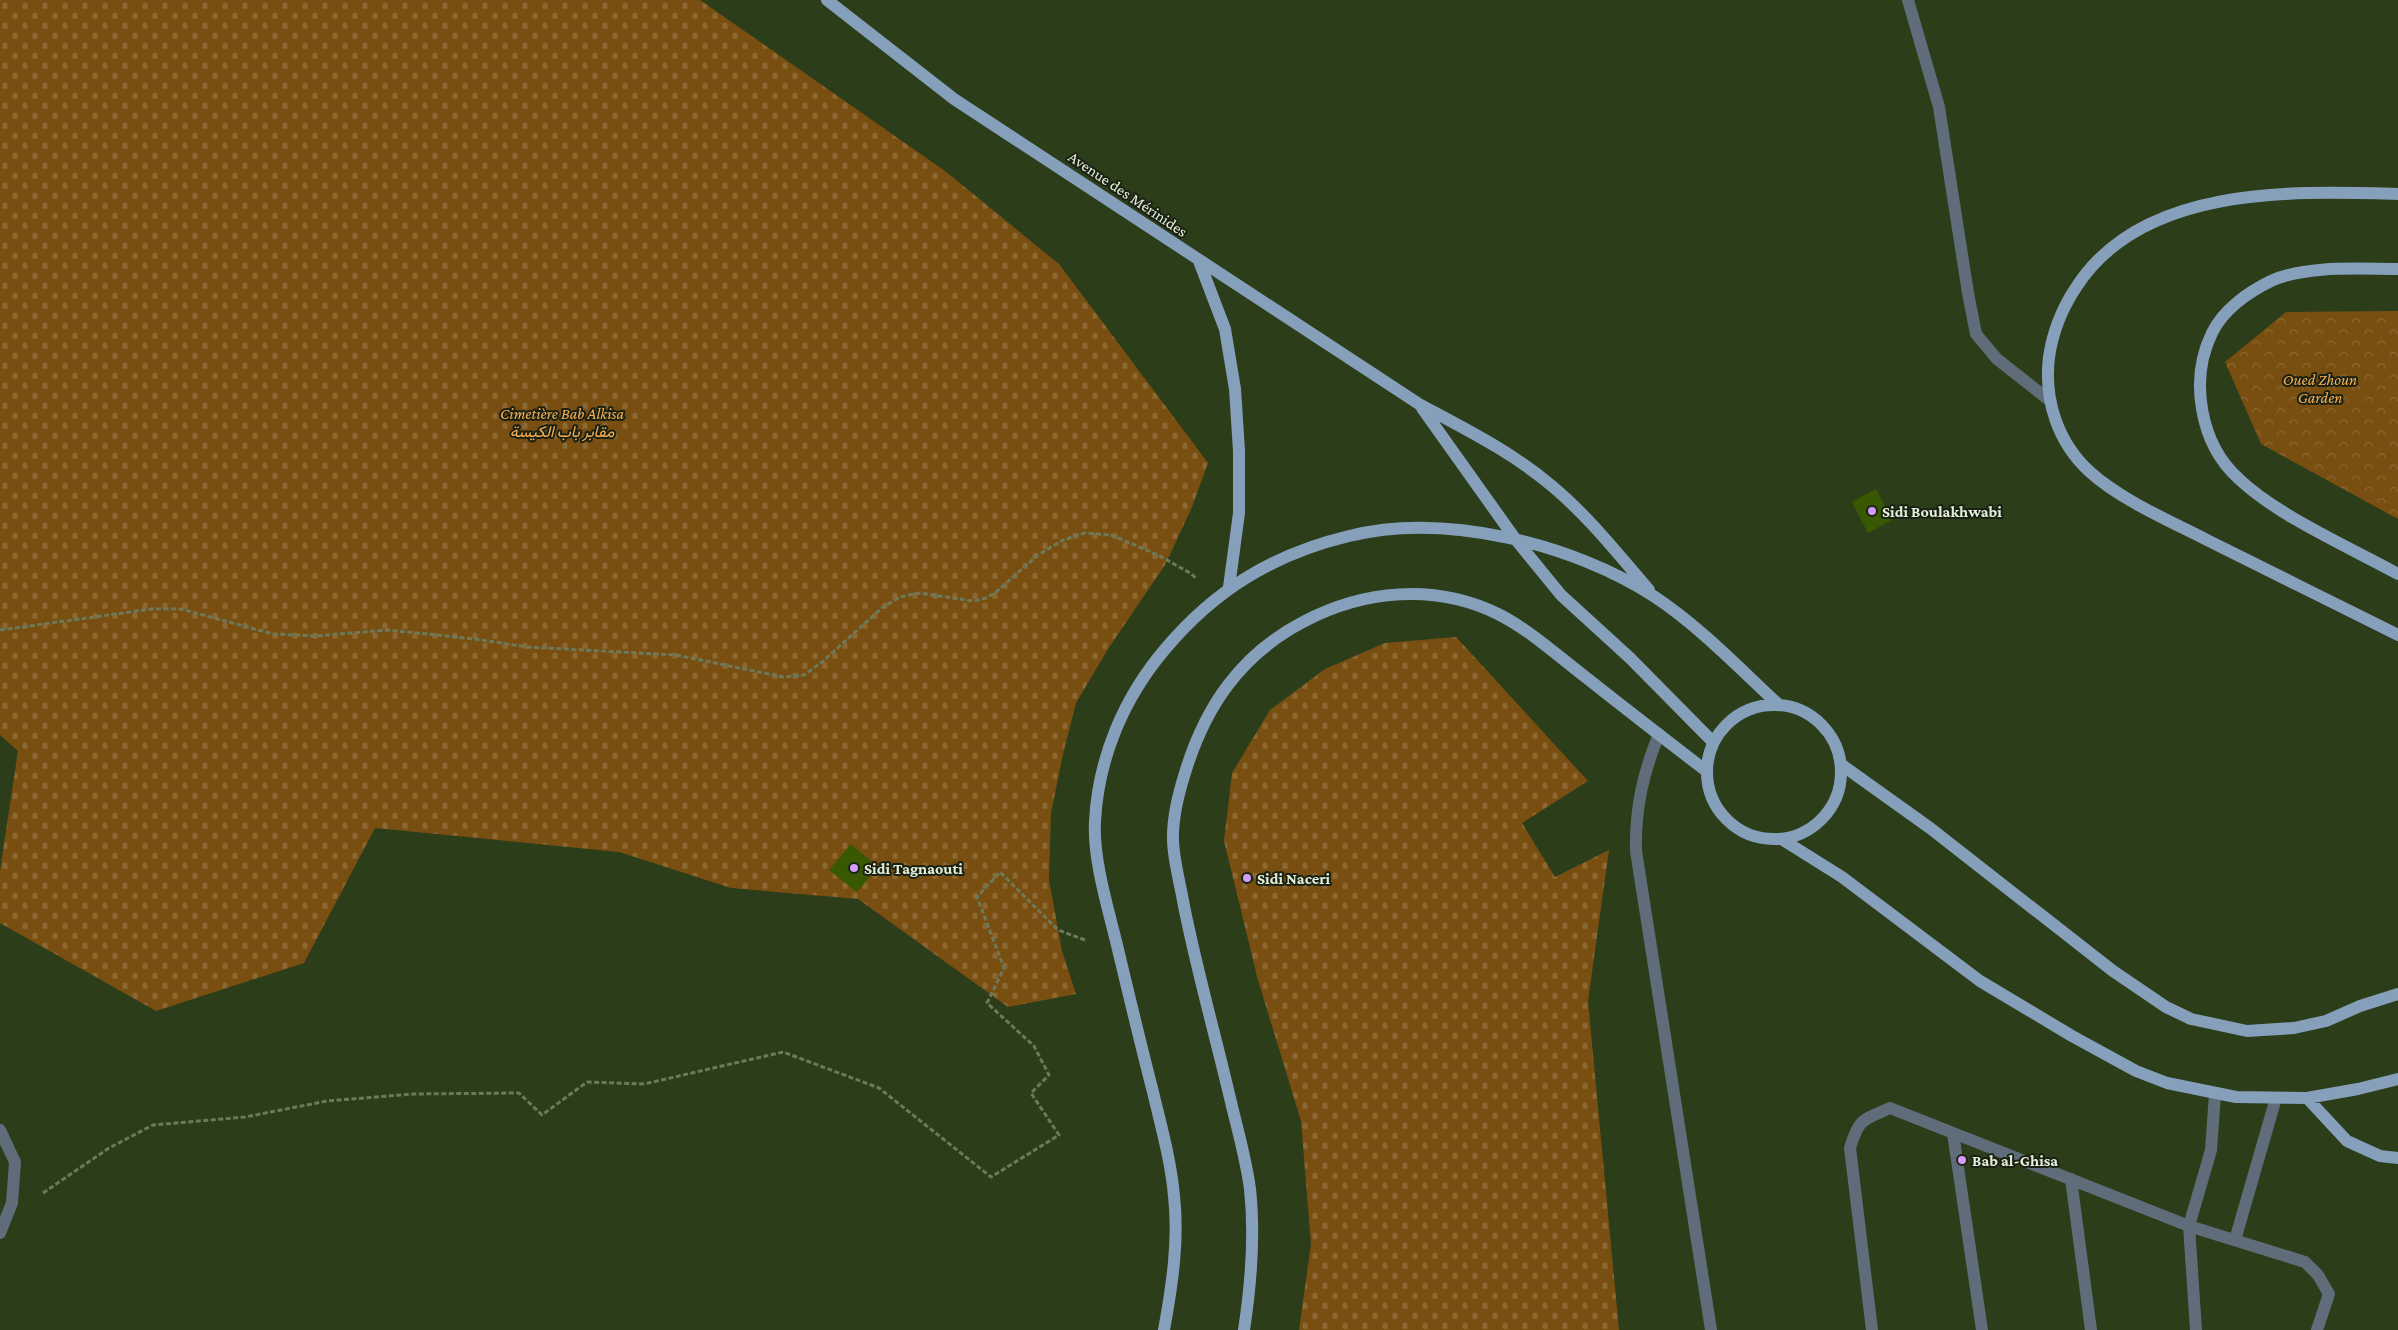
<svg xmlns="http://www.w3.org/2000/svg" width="2398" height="1330" font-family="'Crimson Pro',Vazirmatn,serif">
  <defs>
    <pattern id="cemetery-stones" width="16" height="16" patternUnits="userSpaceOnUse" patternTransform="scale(1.25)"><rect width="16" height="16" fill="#794e11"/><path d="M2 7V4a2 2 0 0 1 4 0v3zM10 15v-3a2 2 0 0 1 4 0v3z" fill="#8c6833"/></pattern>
    <pattern id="park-crowns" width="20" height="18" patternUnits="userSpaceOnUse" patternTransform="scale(1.25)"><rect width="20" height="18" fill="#794e11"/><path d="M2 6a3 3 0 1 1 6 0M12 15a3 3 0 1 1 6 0" fill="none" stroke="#8c6833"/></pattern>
  </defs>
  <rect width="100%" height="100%" fill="#2c3d1a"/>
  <path fill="url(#cemetery-stones)" d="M0,0H700L945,171L1059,264L1208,463L1192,507L1165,565L1108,649L1076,703L1063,754L1051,813L1049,880L1062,951L1076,994L1008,1007L858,899L731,888L619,852L375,828L304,963L156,1011L0,923V871L18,751L0,735Z
    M1456,637L1588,781L1522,823L1555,877L1609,850L1588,1001L1619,1330H1299L1311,1244L1301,1121L1258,980L1224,841L1232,773L1270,710L1325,669L1385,643Z"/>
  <path fill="url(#park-crowns)" d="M2398,311V519L2261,444L2225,362L2286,312Z"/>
  <path fill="#385901" d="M1876,489L1892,520L1868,533L1852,502Z
    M851,844L878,867L857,892L829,870Z
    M1249,871L1255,880L1246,885L1240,877Z"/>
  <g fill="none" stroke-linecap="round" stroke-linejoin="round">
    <path stroke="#6c7a5c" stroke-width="3" stroke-dasharray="5 2.5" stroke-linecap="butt" d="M0,630L152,609H181L273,634L316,636L388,630L475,639L527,647L676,655L783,677L804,675L822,662L883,607L900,597L919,593L973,601L986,598L996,592L1038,555L1063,540L1085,533L1111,535L1158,555L1190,573L1196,578
      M43,1193L109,1148L153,1125L245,1117L327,1101L413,1094L519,1093L542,1115L587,1082L644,1084L783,1052L879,1088L991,1177L1059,1135L1031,1093L1049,1075L1034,1046L987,1003L1004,968L977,897L1000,872L1058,930L1085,940"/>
    <path stroke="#5f6c7a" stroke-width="12" d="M1908,0L1939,107L1968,293L1976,334L1997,359L2049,400
      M1659,734C1643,773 1635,809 1636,851L1711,1330
      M0,1130L15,1162L12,1203L0,1233
      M1953,1133L1982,1330
      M2071,1179L2091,1330
      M2235,1240L2276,1098
      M1872,1330L1850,1148C1859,1118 1863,1120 1890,1108L2189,1226L2305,1262L2318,1275L2329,1294L2317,1330
      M2196,1330L2189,1226L2211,1150L2215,1094"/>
    <path stroke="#86a0bc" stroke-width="12" d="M827,0L954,99L1419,404C1465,429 1512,452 1552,486C1589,517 1618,554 1649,590
      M2398,194C2292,191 2143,185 2077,286C2062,308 2053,330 2049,357C2044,399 2057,442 2090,472C2121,500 2170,521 2207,540C2271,572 2334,603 2398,635
      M1199,261L1225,329L1235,389L1239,451V513L1229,587
      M2398,269C2359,269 2306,265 2271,281C2248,292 2223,310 2212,333C2189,380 2200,444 2239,479C2278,516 2349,547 2398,574
      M1422,408L1516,540L1561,595L1630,658L1712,741
      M1707 772a67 67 0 1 1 134 0a67 67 0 1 1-134 0Z
      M1842,765L1930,828L2113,971L2166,1007L2191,1019L2247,1031L2294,1028L2326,1021L2360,1006L2398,994
      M1783,840L1842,877L1980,981L2072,1036L2136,1071L2167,1083L2236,1097L2307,1098L2358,1089L2398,1079
      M2307,1098L2347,1141L2380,1156L2398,1158
      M1164,1330C1172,1286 1179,1241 1174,1196C1171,1161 1161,1126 1153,1092C1140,1042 1128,991 1116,941C1107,905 1093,858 1095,822C1098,758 1124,697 1166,648C1216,589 1274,554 1349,536C1445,512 1574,544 1655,597C1700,627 1739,668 1778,704
      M1244,1330C1251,1284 1255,1235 1250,1189C1246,1158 1237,1128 1230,1098C1215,1034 1197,971 1184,906C1181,888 1176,870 1174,852C1170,826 1177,798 1185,773C1205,707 1240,655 1303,622C1363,590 1435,583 1498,614C1530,630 1559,657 1588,679C1627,710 1666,740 1705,770"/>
  </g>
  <g fill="#d39cfc" stroke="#1a2112" stroke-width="2">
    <circle cx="1872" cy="511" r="5"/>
    <circle cx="854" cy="868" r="5"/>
    <circle cx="1247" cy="878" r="5"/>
    <circle cx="1962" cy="1160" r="5"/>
  </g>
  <g text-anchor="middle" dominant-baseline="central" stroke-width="4" stroke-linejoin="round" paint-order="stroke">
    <g font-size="16" fill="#e4efda" stroke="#1a2112">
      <text transform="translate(1128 194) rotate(34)">Avenue des Mérinides</text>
    </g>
    <g font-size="16" font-style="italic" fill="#f9b054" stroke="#1a2112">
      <text x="2320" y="379">Oued Zhoun<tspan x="2320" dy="18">Garden</tspan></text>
      <text x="562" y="413">Cimetière Bab Alkisa<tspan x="562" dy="18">مقابر باب الكيسة</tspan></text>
    </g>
    <g font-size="16" font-weight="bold" fill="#e4efda" stroke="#1a2112" text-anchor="start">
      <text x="1882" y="511">Sidi Boulakhwabi</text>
      <text x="864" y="868">Sidi Tagnaouti</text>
      <text x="1257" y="878">Sidi Naceri</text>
      <text x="1972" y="1160">Bab al-Ghisa</text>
    </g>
  </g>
</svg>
